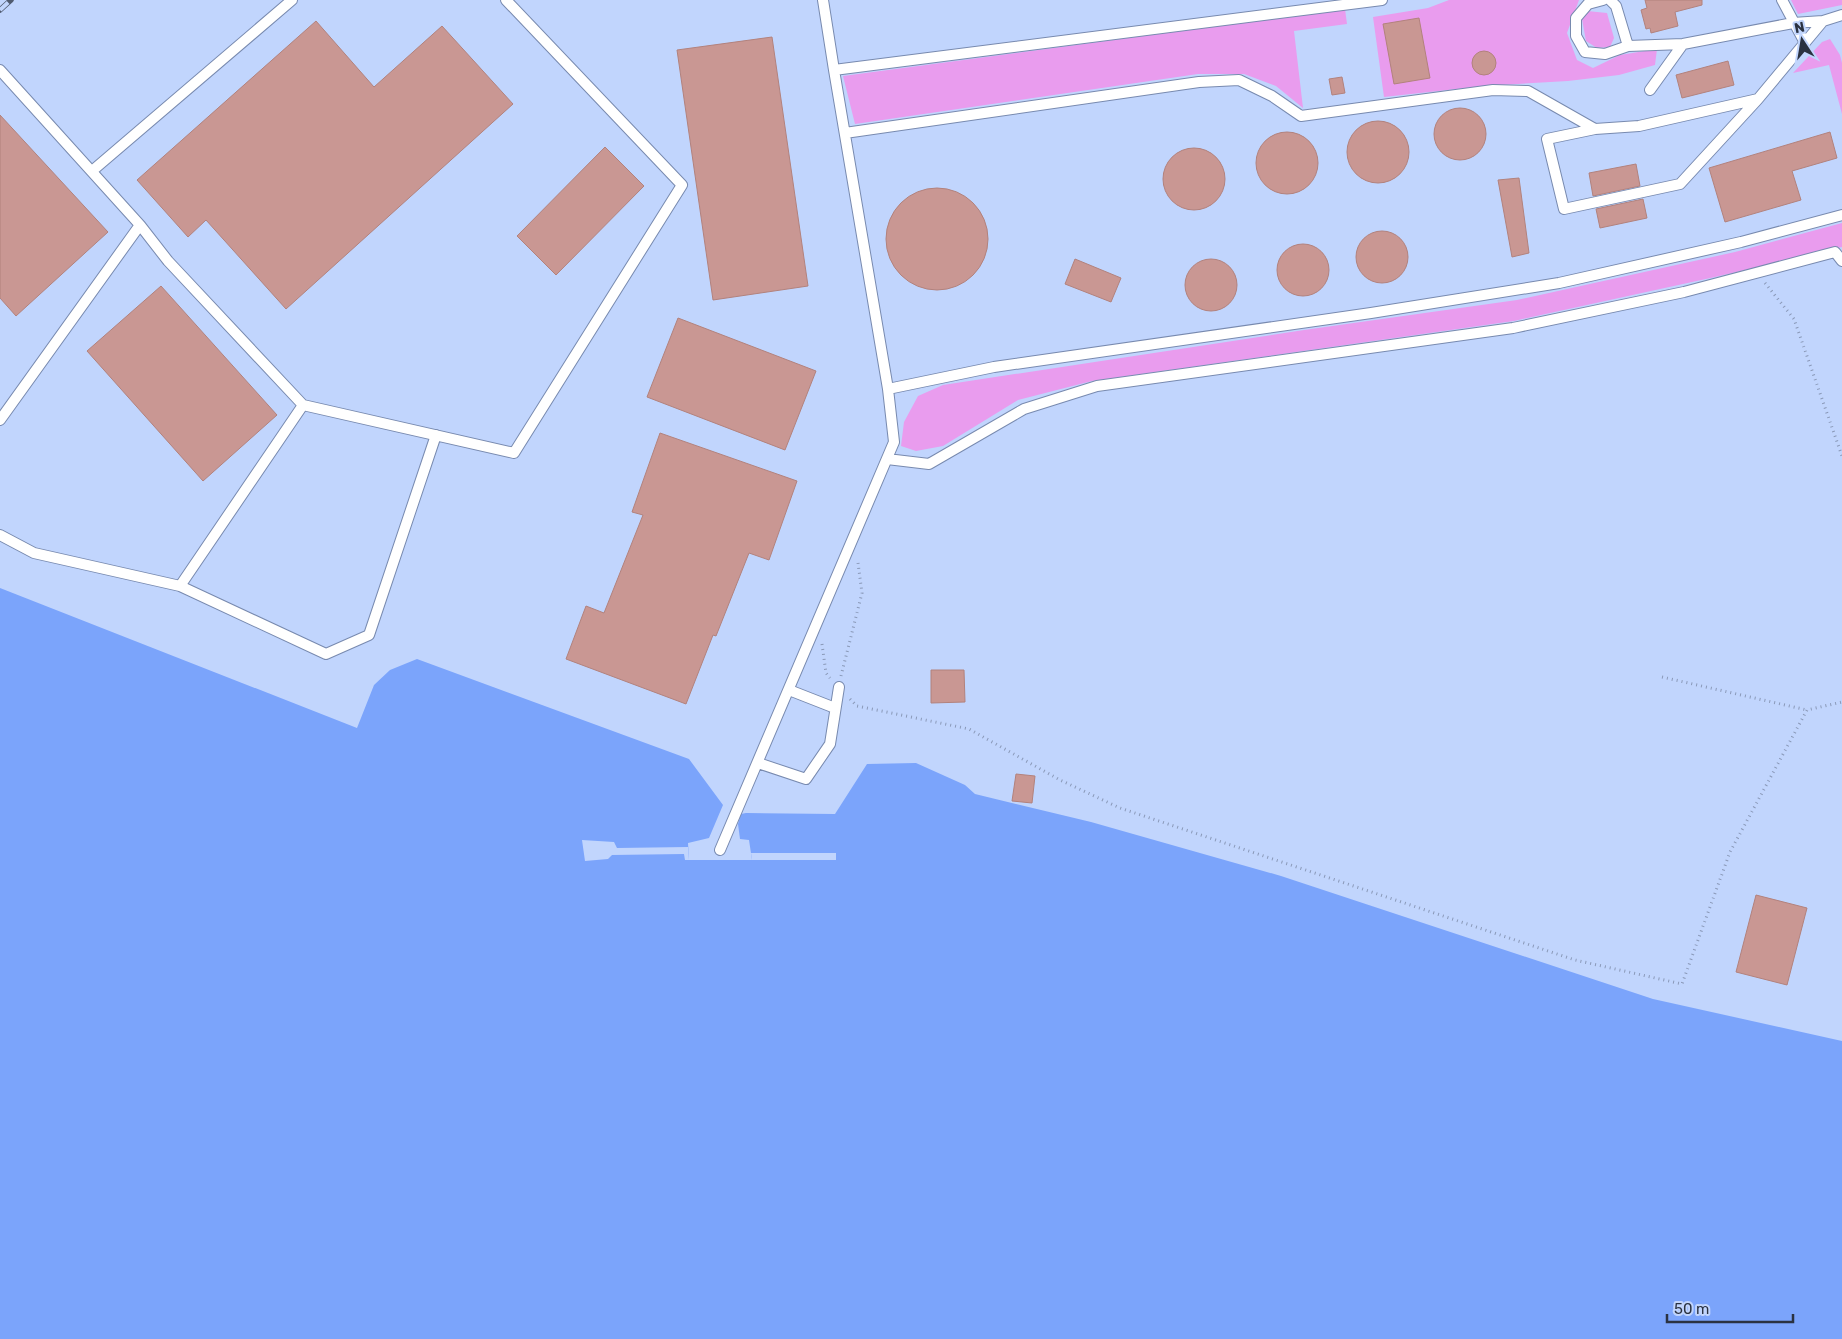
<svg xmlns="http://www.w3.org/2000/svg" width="1842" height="1339" font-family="Rubik,sans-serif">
  <rect width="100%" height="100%" fill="#c1d5fd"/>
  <path fill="#e99cee" d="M1449,0H1579L1567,33L1577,60L1593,68L1620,55L1657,49L1655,65L1619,75L1568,81L1484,86L1384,97L1373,17L1428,8Z
    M1791,0H1842V5L1798,14Z
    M1345,9L1347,24L1294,31L1303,108L1276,86L1244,74H1198L855,124L843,76Z
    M1587,11L1607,13L1614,38L1610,47L1597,48L1586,41L1582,19Z
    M1830,39L1840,55L1842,63V114L1829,65L1793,73L1822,42Z
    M1842,223V247L1715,277L1514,321L1092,381L1018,400L943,446L916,451L901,446L904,422L918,396L943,385L1304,330L1517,300L1735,252Z"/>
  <path fill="#7ba4fb" d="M0,588L357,728L374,685L390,670L417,659L689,759L723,805L709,838L688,843L689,860H752L749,840L740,839L738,824L741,814L746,813L835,814L867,764L916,763L965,785L975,794L1091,822L1281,876L1653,999L1842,1041V1339H0Z"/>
  <path fill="#c1d5fd" d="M582,840L614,842L617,848L688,847L689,860H685L684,854L612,855L608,859L585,861Z
    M751,853H836V860H752Z"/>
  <path fill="#c99793" stroke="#b2827d" d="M1645,0H1702V5L1675,12L1678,26L1651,33L1650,28L1646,29L1641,10L1647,8Z
    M1419,18L1430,78L1394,84L1383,24Z
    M316,21L374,87L442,26L513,104L286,309L206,220L188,237L137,180Z
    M772,37L808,286L713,300L677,50Z
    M1472 63a12 12 0 1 1 24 0a12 12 0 1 1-24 0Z
    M1728,61L1734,85L1682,98L1676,75Z
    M1342,77L1345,93L1332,95L1329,79Z
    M1434 134a26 26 0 1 1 52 0a26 26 0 1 1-52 0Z
    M0,115L108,232L16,316L0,298Z
    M1347 152a31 31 0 1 1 62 0a31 31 0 1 1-62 0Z
    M1256 163a31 31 0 1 1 62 0a31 31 0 1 1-62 0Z
    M1830,132L1837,158L1792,171L1801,200L1725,222L1709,168Z
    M605,147L644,186L556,275L517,236Z
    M1163 179a31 31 0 1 1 62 0a31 31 0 1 1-62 0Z
    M1636,164L1640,186L1593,196L1589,173Z
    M1519,178L1529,253L1512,257L1498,180Z
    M886 239a51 51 0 1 1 102 0a51 51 0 1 1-102 0Z
    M1643,199L1647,218L1600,228L1596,209Z
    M1356 257a26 26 0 1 1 52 0a26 26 0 1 1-52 0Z
    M1277 270a26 26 0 1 1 52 0a26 26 0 1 1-52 0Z
    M1185 285a26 26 0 1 1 52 0a26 26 0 1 1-52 0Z
    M1075,259L1121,278L1111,302L1065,284Z
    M161,286L277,415L203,481L87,351Z
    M678,318L816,371L785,450L647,397Z
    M660,433L797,481L769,560L749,553L716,636L713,635L686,704L566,659L586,606L604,613L643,515L632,512Z
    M931,670H964L965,702L931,703Z
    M1016,774L1035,776L1032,803L1012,801Z
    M1756,895L1807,908L1787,985L1736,972Z"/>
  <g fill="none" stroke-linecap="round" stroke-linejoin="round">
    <defs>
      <path id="service" d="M823,0L834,70
        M1603,0L1588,4L1576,18V36L1585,52L1605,54L1628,46L1683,44L1793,23L1823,21
        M1610,0L1616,6L1628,46
        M1782,0L1805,43
        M0,70L140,225L168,261L303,405L514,453L682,185L506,0
        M1650,90L1683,44
        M1595,129L1547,139L1564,209L1680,184L1758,99
        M845,133L1199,82L1239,80L1272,96L1301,116L1493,90L1528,91L1595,129L1639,126L1758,99L1823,21L1842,15
        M92,171L292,0
        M888,389L834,70L1382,0
        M0,420L140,225
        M887,459L929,464L1024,409L1097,386L1513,328L1684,292L1835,252L1842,261
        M0,535L34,553L180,586L326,654L369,635L436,435
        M180,586L303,405
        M789,690L835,708
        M758,763L806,779L830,744L839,687
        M720,850L894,442L888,389L994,367L1371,313L1559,283L1741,242L1842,215"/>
    </defs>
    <use href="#service" stroke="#788aaf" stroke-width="12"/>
    <path stroke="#8a99b8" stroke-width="3" stroke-dasharray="1 4" stroke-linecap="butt" d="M1765,283L1794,319L1842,456
      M822,644L826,673L830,678
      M841,676L862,593L858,563
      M1662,677L1807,710
      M850,699L857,706L969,729L1060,780L1120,808L1575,960L1682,984L1730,852L1807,710L1842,702"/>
    <use href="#service" stroke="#fff" stroke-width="10"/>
    <defs>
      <path id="rail" d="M0,10L11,0"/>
    </defs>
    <use href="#rail" stroke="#505b70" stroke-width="5.5"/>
    <use href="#rail" stroke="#c1d5fd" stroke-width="4" stroke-dasharray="11" stroke-linecap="butt"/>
  </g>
  <g transform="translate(1802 40) rotate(348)" stroke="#c1d5fd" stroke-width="4" paint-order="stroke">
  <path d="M0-4L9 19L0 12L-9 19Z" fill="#2a3241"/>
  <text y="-8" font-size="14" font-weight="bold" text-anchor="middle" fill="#2a3241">N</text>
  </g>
  <path d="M1667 1314v8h126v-8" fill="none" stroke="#2a3241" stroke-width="2.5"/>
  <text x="1674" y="1314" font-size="15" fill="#2a3241" stroke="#c1d5fd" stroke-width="4" paint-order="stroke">50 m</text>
</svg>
